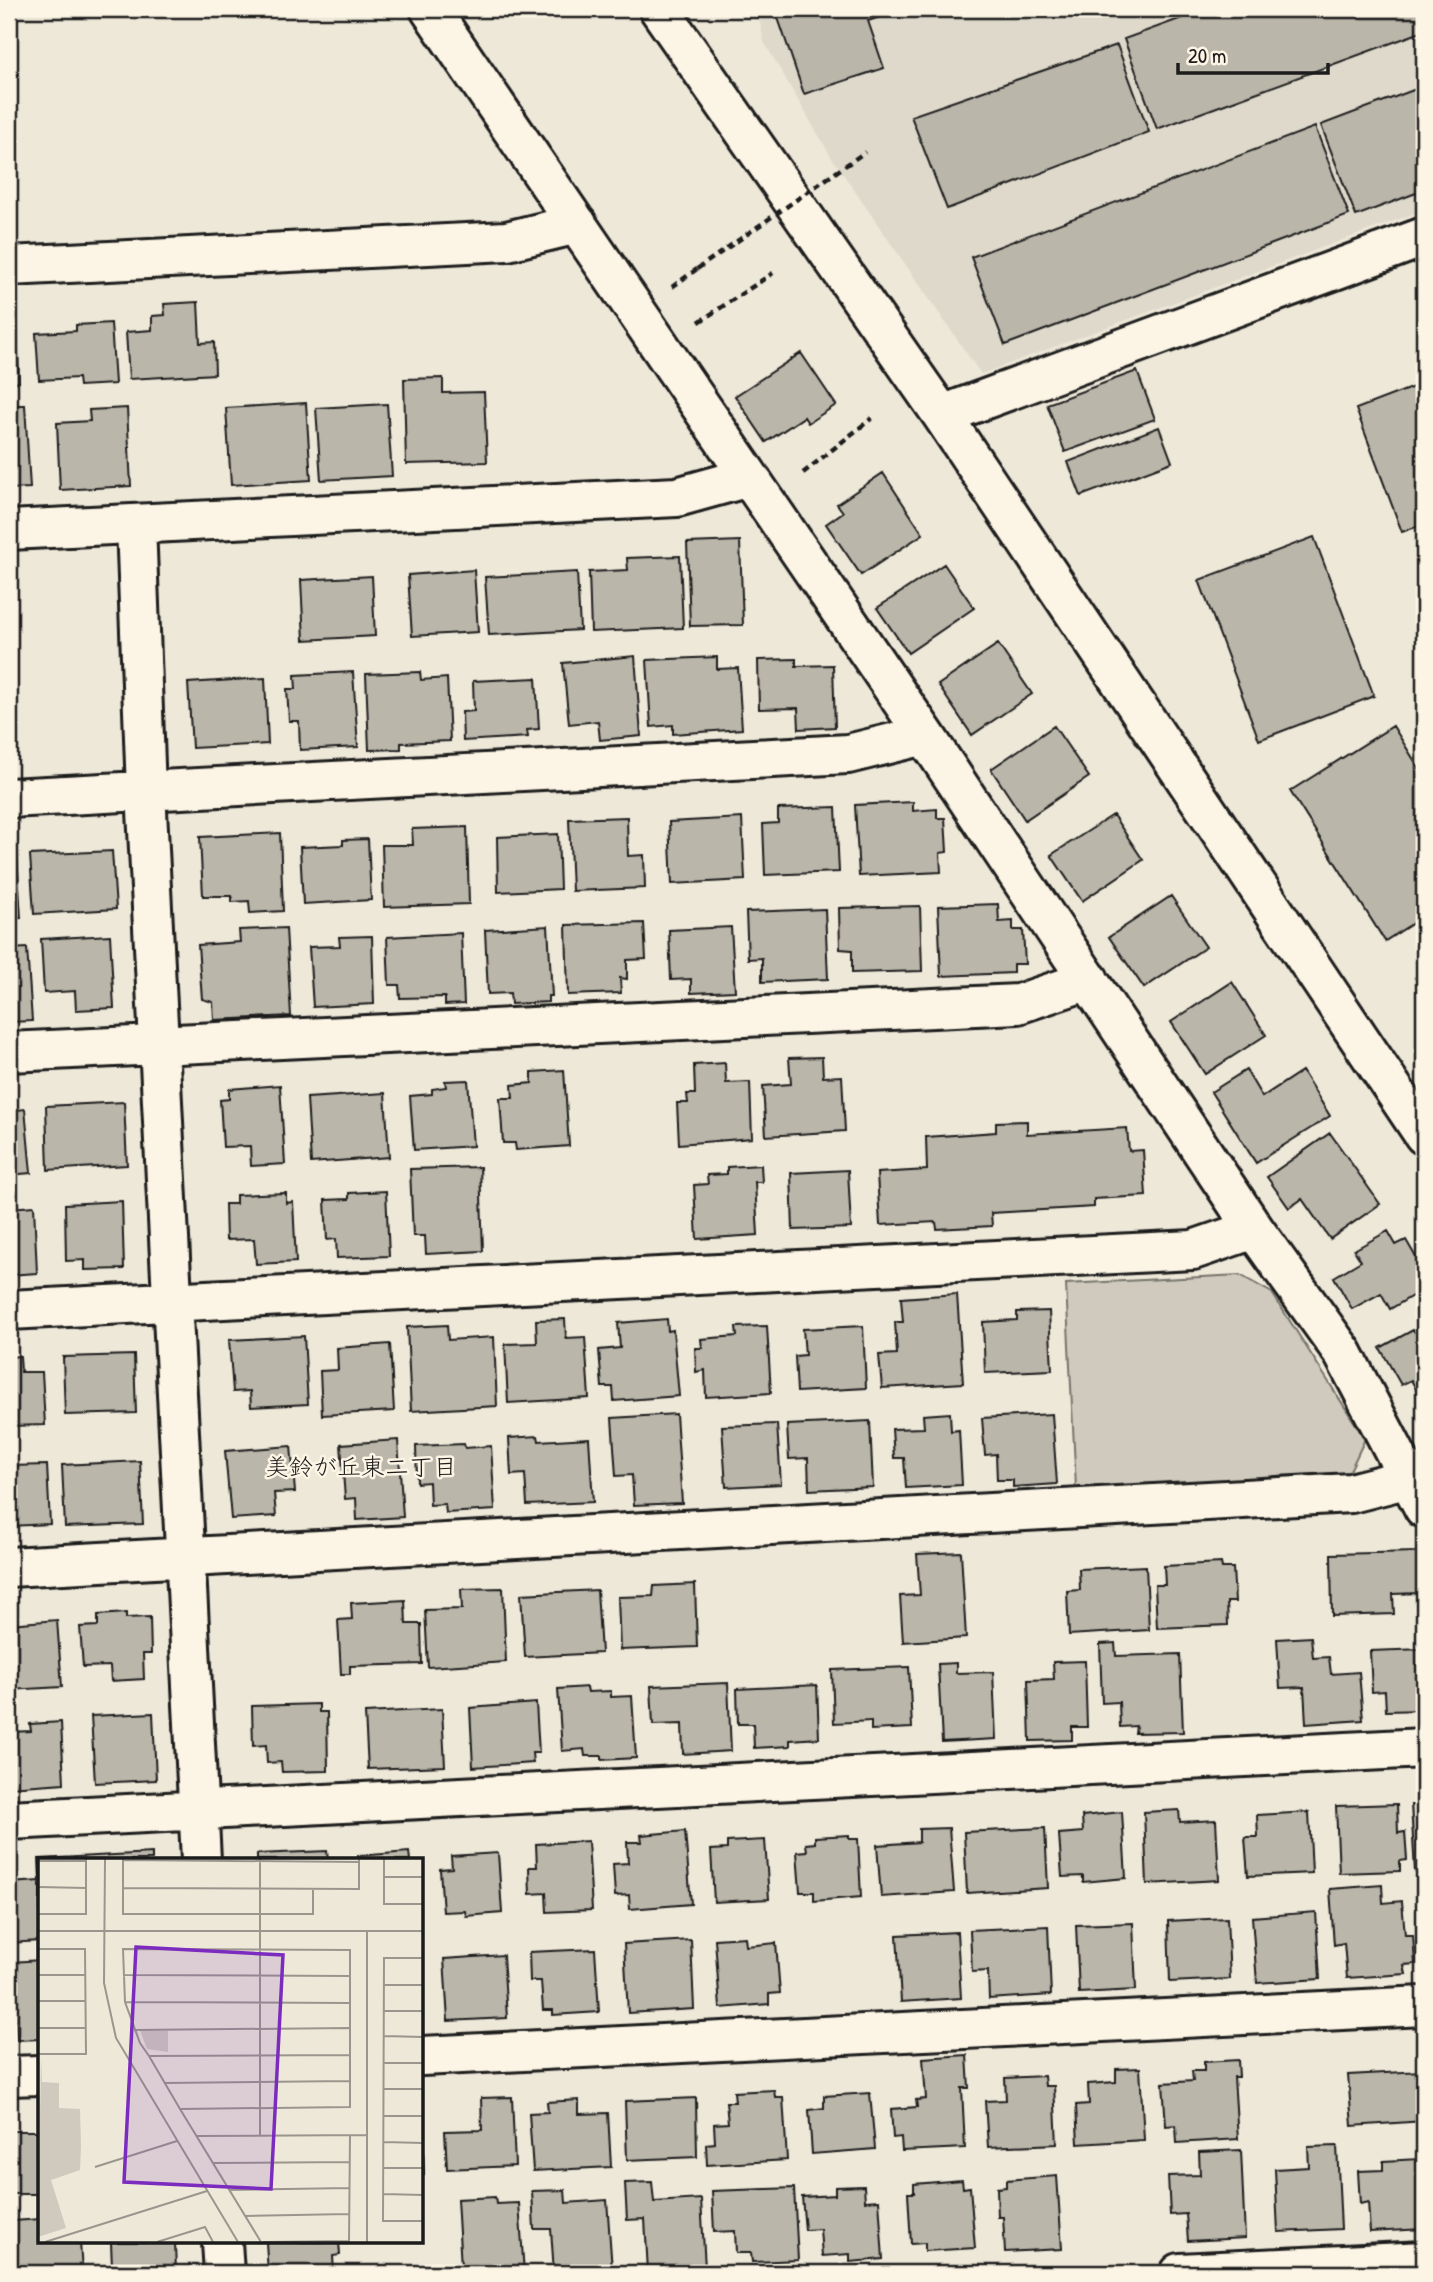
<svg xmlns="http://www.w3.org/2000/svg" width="1433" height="2282" font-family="'Patrick Hand','Klee One',sans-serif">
  <rect width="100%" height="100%" fill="#eee8d9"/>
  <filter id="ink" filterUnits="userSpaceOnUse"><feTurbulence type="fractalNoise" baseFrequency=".0143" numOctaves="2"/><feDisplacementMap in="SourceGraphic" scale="14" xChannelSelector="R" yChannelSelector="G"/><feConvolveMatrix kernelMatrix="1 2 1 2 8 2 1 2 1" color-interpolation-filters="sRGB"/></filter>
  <g filter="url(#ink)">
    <path fill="#ded9cb" d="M757,9H1424V210L981,374L832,158L764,42Z"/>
    <path fill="#cfcabd" stroke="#76736c" stroke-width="2" d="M1240,1275L1272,1293L1365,1439L1348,1475L1076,1488L1066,1284Z"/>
    <path fill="#bab6aa" stroke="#1c1c1c" stroke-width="2" d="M775,9H904L868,21L884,68L804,94Z
      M1207,9H1424V31L1157,129L1124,39Z
      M1117,45L1149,132L947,209L911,116Z
      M1424,86V190L1356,216L1321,125Z
      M1315,127L1349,215L1005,345L971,257Z
      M198,302L200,343L214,342L215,374L129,379L126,332L152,330V316L165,315L164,304Z
      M17,318L19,382L9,383V319Z
      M111,323L115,384L79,386L78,378L39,380L36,333L76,331V325Z
      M801,353L836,405L808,423L804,417L766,442L735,396Z
      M1137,371L1155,419L1065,452L1047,404Z
      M443,378V393L484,392L487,462L406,464L404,379Z
      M1424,383V524L1402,532L1356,409Z
      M306,403L311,480L231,485L226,408Z
      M387,404L392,476L321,480L316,408Z
      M9,405H25L30,488L9,489Z
      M127,408L131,486L60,490L57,423L90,421L89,410Z
      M1159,427L1172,462L1081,496L1068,462Z
      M883,473L923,534L861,575L826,524L843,512L837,504Z
      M1314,537L1374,696L1259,740L1199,580Z
      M740,541L743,625L690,626L687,543Z
      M680,556L683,628L591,632L589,572L628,570L627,558Z
      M944,564L974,608L908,653L877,608Z
      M474,570L478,632L412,636L408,575Z
      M577,572L580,630L489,635L485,577Z
      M372,576L375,636L304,640L301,580Z
      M998,644L1032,694L972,735L938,685Z
      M635,656L641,736L600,740L598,721L569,724L563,663Z
      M717,657V669L738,668L742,729L673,734V725L651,727L647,660Z
      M796,659V666L833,665L835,727L799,729L798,708L759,709L758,660Z
      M353,672L358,747L300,750L299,721H289L287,689H296L295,675Z
      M420,672L421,680L447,678L450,741L401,743V749L369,750L366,674Z
      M265,678L268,744L192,748L188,683Z
      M536,678L539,729L527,730L528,737L463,741L462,712L474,711L473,681Z
      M1054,726L1089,777L1025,820L991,769Z
      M1393,726L1424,776V916L1385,941L1290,791Z
      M913,802V811L937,809V818H945L947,852L940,853L941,872L859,876L855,805Z
      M836,807L839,872L765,875L763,824L778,823V809Z
      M1113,815L1143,860L1082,901L1051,855Z
      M627,817L628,856L644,855L645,888L572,891L569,819Z
      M742,818L745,880L672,884L669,822Z
      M467,827L469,904L384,907L382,845H413L412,829Z
      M280,833L283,911L250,913L249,901L232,902V896H203L200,837Z
      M558,834L560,889L498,892L497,837Z
      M368,839L371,900L303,904L300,847L343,845V840Z
      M112,851L116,909L34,914L30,855Z
      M9,854H17L21,918L9,919Z
      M1171,896L1206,947L1144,988L1109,937Z
      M998,904L999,922L1013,921V930H1023L1025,964H1013V973L941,976L938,906Z
      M920,906L922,971L852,973V950L840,949L839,908Z
      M825,909L828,979L762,982V958L748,959L746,912Z
      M644,923L646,959L627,960V979L620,978L621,993L568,995L566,925Z
      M548,926L552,996H548V1002L511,1004L510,993L488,994L485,930Z
      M731,927L735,991L691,993V979L671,980L669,930Z
      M286,928L291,1016L214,1020L213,1002L202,999L198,945L240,942L239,930Z
      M461,933L464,1004L445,1005V997L400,998L399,985H389L387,937Z
      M110,935L114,1008L76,1010L75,991L44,993L41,939Z
      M372,936L374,1004L313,1007L309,947L340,946L339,937Z
      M27,948L32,1021L9,1022V949Z
      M1424,967V986L1415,978Z
      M1232,982L1266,1035L1205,1074L1171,1022Z
      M822,1057L823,1077L842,1076L845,1131L766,1136L763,1086L791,1084L789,1058Z
      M725,1063L726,1083L750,1082L752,1138L679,1144L677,1103H688L687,1094H695L694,1065Z
      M564,1070L569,1146L516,1150L515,1143H503L500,1098H513L512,1085L532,1083V1072Z
      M1246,1070L1262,1097L1302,1071L1330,1116L1256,1163L1211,1092Z
      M468,1080L473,1146L414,1150L410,1096L432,1094V1089L446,1087L445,1081Z
      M280,1085L285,1164L251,1166L250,1146L223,1147L220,1100L229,1099V1089Z
      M385,1093L389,1157L311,1163L307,1098Z
      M124,1102L127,1165L48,1170L46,1106Z
      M25,1109L31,1173L9,1175V1111Z
      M1027,1121V1134L1127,1128L1129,1151L1143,1150L1146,1196L1094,1199V1207L991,1213L992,1226L937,1229L936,1222L880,1225L877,1173L927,1170L926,1137L996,1132V1122Z
      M1330,1133L1380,1204L1330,1239L1302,1199L1289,1208L1267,1177Z
      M761,1165L762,1182H755L758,1235L697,1239L694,1185L708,1184L707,1175L727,1174V1167Z
      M480,1167L483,1251L426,1254L425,1236H413L410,1169Z
      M848,1170L851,1228L793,1230L791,1173Z
      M386,1191L389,1256L337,1258L336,1239L327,1240L325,1200L349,1199V1193Z
      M286,1193V1203L293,1202L296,1262L256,1264L254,1239L226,1240L225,1204H236V1195Z
      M122,1201L124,1269L85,1270V1260L66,1261L65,1204Z
      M34,1206L37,1273L9,1275V1208Z
      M1388,1231L1396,1245L1406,1240L1424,1271V1289L1390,1309L1381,1293L1352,1309L1334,1277L1361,1261L1354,1250Z
      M957,1294L963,1383L882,1388L879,1355L897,1354L895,1322H903L901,1298Z
      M1049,1311L1052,1370L985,1373L983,1322L1017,1320V1312Z
      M565,1319L566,1338L585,1337L589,1398L508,1403L505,1344L537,1343L536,1320Z
      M667,1319L668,1331L673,1330L679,1396L614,1401L613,1387H602L599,1350L620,1348L618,1323Z
      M447,1325L448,1340L494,1337L497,1406L411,1411L407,1327Z
      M767,1326L771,1393L706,1397L705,1370L696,1372L695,1348H702L701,1339L737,1336L736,1327Z
      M863,1326L866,1388L797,1392L795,1356L805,1355L803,1329Z
      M1413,1330L1418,1335L1424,1331V1390L1419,1394L1411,1380L1401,1385L1380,1348Z
      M304,1336L308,1404L251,1407L250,1391L233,1392L229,1340Z
      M390,1344L394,1411L322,1415L320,1371L338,1370L337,1348Z
      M134,1355L136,1413L65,1415L63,1357Z
      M20,1356L21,1372H42L45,1425L9,1426V1357Z
      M950,1413L951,1431L959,1430L962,1485L906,1488L904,1458H894L892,1429L924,1428L923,1415Z
      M676,1414L682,1503L634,1505L632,1475L616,1476L612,1418Z
      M1052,1414L1057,1484L1013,1487V1480H997L996,1454L985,1455L982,1418Z
      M870,1421L873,1487L809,1490L808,1458L789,1459L787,1425Z
      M777,1424L781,1484L726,1487L722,1426Z
      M538,1436L539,1441L589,1438L593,1502L527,1505L525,1474L511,1475L509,1438Z
      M398,1440L403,1517L357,1520L356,1498L345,1499L341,1444Z
      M464,1444L465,1448L491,1446L495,1510L446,1513L445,1504L430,1505L429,1482L417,1483L416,1446Z
      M291,1446L295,1492L274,1493L276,1516L231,1519L225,1451Z
      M140,1461L143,1524L65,1527L62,1465Z
      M47,1465L50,1524L9,1526V1466Z
      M961,1552L966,1638L903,1642L900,1596L920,1595L917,1554Z
      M1418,1552L1419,1593L1393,1594L1394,1614L1332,1616L1331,1554Z
      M1221,1563L1222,1568H1233L1235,1602H1227L1228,1625L1157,1628L1155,1585H1165L1164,1566Z
      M1146,1566L1149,1630L1069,1635L1067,1591L1080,1590L1079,1569Z
      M695,1584L697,1647L620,1650L618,1597L653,1596L654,1586Z
      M503,1588L506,1662L428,1667L425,1610L462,1609L461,1589Z
      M597,1590L601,1653L525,1657L521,1594Z
      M405,1600L406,1624H421L422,1664L350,1666V1674H341L338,1620L352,1619L351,1603Z
      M126,1613V1618L150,1617L151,1654H143L144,1679L111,1681L110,1666L83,1667L80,1627L98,1626V1615Z
      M57,1620L62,1687L9,1690V1624Z
      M1311,1637L1313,1658L1329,1657L1331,1674L1359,1672L1363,1720L1306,1724L1304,1687L1280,1688L1277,1639Z
      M1115,1643L1116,1656L1180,1654L1183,1732L1135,1733L1136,1726L1120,1727L1119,1702L1102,1703L1100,1644Z
      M1424,1649V1710L1386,1711L1385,1691L1372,1692L1370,1651Z
      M1085,1661L1087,1727H1072V1740L1030,1741L1028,1680L1054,1679L1053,1662Z
      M956,1663V1673L993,1672L996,1739L942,1742L938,1664Z
      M909,1667L912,1728L871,1730V1721L834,1723L832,1670Z
      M728,1683L731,1751L683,1754L682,1724L653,1725L651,1686Z
      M817,1685L819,1738L790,1740V1746L754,1748L753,1724H738L737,1689Z
      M587,1687L588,1692L611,1691V1697L632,1696L636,1758L602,1760V1756H585L584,1749L562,1751L558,1689Z
      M536,1703L539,1753H532L533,1763L473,1767L470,1708Z
      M319,1704V1712H327L328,1771L282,1772L281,1762L267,1763L266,1745L253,1746L252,1706Z
      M442,1709L445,1766L368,1769L365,1713Z
      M153,1713L156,1780L95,1783L91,1716Z
      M61,1722L64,1783L9,1787V1732L31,1731L30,1724Z
      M1397,1804L1398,1833L1405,1832L1407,1860L1400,1861V1871L1339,1873L1336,1806Z
      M1411,1805H1424V1871L1415,1872Z
      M1179,1810L1180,1822L1216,1820L1219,1880L1147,1884L1144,1812Z
      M1122,1812L1126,1878L1083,1882V1876L1062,1877L1059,1834L1083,1832L1082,1816Z
      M1309,1812L1312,1873L1248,1876L1245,1837H1258L1257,1815Z
      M949,1828L954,1892L881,1897L877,1845L919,1842V1829Z
      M1045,1828L1048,1888L967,1893L964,1832Z
      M685,1831L691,1904L630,1909L629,1895L615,1896L613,1864L628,1863L627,1842H642L641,1835Z
      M849,1835V1839H858L861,1897L814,1901V1892H800L797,1852L807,1851L806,1844L815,1843V1837Z
      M765,1840L769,1899L714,1902L711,1850L727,1849V1842Z
      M588,1841L592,1910L547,1912L546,1893L530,1894L529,1867H537L536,1844Z
      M327,1851L328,1860H257V1854Z
      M409,1852L410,1860H358V1856Z
      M152,1853V1860H40V1941L9,1943V1883L40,1881L39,1859Z
      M498,1853L502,1913L466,1916L465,1911L443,1912L440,1869L452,1868L451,1856Z
      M1382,1885L1383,1903L1402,1901L1405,1935H1413L1415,1964L1404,1965L1406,1974L1347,1978L1344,1943L1334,1945L1330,1889Z
      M1316,1912L1320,1979L1257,1983L1252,1917Z
      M1227,1918L1230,1979L1170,1982L1168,1921Z
      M1133,1923L1136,1990L1079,1993L1076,1925Z
      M1048,1926L1051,1995L989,1999L988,1971L972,1972L970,1930Z
      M957,1932L961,1998L901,2002L897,1935Z
      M745,1937L746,1946L776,1943L780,1993L769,1994V2004L720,2008L715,1939Z
      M691,1940L694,2009L628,2013L624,1944Z
      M595,1949L599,2012L553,2015V2010H543L541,1981H530L529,1952Z
      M503,1955L507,2018L448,2021L444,1959Z
      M40,1960V2039L17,2040L12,1962Z
      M967,2055L969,2088H962L965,2148L902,2151L901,2137L893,2138L891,2109L917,2107L916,2100L926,2099L923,2058Z
      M1238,2060L1239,2077H1234L1238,2139L1177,2143L1176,2125L1166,2126L1163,2083L1193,2081L1192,2071H1204V2062Z
      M1140,2068L1144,2140L1078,2144L1076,2105L1089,2104L1088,2084L1116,2082V2069Z
      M1422,2071L1424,2121L1352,2126L1348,2075Z
      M1044,2076L1045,2086H1054L1057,2144L988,2147L985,2101L1006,2100L1005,2078Z
      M774,2090L775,2097H783L787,2160L707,2165L706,2144L715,2143L714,2124L728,2123L726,2102H735L734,2092Z
      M870,2093L875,2149L812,2154L809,2110L824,2108V2096Z
      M512,2097L515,2166L447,2169L445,2131L482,2130L481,2098Z
      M696,2098L697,2157L627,2160L625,2101Z
      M579,2100V2114L608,2113L611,2167L533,2171L529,2113L548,2112L547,2102Z
      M422,2121L424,2175H422Z
      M11,2131H40V2194H12Z
      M1337,2146L1341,2229L1278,2232L1275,2169L1309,2167L1308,2147Z
      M1241,2150L1245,2238L1188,2241L1186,2214L1170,2215L1168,2176L1200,2175L1199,2152Z
      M1420,2159L1421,2167H1424V2229L1370,2232L1368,2202L1360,2204L1358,2171L1383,2170V2161Z
      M1057,2176L1062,2249L1005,2252L1003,2217H998L997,2188L1006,2187V2180Z
      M962,2180L963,2188L970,2187L975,2248L925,2251V2243L911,2244L908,2193H914V2184Z
      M652,2182L654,2202L701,2199L705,2268L648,2271L645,2219L627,2220L625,2183Z
      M864,2186L865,2201L879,2200L883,2259L850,2262V2254L822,2256L820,2229L805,2230L802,2197L835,2195V2187Z
      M794,2188L798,2260L752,2262L751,2253H736L735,2231L714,2232L712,2191Z
      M565,2190L566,2203L607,2200L612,2270L554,2273L551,2229H534L532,2191Z
      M495,2197L496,2204L519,2203L524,2273H477L476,2266L461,2267L457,2199Z
      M40,2219V2242H80L82,2273H35V2266L16,2267L14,2221Z
      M111,2242H175L176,2273H131V2266L112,2267Z
      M266,2242H339L340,2255L333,2256L334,2273H268Z"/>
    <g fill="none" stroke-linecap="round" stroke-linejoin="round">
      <defs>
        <path id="minor" d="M430,9L925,735L1254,1229L1343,1353L1424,1508
          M659,9L942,415L1424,1135
          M9,266L507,241L577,224
          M942,415L1424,237
          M136,524L146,791L201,1860
          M9,530L677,497L749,477
          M9,798L848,754L925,735
          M9,1052L1018,1004L1089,980
          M9,1310L1193,1250L1254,1229
          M9,1567L1351,1493L1409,1478
          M9,1820L1424,1748
          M422,2056L1424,2006
          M9,2076L40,2075
          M222,2242L224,2273
          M1180,2273L1424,2261"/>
      </defs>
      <use href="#minor" stroke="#1c1c1c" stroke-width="44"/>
      <path stroke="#1c1c1c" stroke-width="4.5" stroke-dasharray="7 5" stroke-linecap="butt" d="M672,287L697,269
        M699,322L773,273
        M803,473L872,418"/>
      <use href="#minor" stroke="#fcf5e5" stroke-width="38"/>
      <path stroke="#1c1c1c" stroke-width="4.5" stroke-dasharray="7 5" stroke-linecap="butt" d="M697,269L865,152"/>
    </g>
  </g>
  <g text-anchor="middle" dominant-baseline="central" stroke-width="5" stroke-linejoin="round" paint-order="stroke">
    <g font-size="24" fill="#1c1c1c" stroke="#fcf5e5">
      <text x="361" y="1466">美鈴が丘東二丁目</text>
    </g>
  </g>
  <g transform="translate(38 1858)">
    <rect width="385" height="385" fill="#eee8d9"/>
    <path d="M102,172L130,173V194L109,191ZM3,198L4,224L21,225V250L42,251L43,288L42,312L13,322L28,370L0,379Z" fill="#cfcabd"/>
    <path fill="none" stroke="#9a968d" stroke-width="2" d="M67,1L66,125L78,180L200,384M85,1V56H275V30M346,1V46H385M85,2L321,4M0,3H48M346,19H385M0,29L48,30M85,30L321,31V1M0,56H48V1M0,73H385M0,91H47L48,196H0M385,100H346L345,363H385M0,117H48M85,117L312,118M346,127H385M0,143H47M87,144L312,145M346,153H385M0,170H48M96,172L311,170M346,178L385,179M111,198L312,197M346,205H385M126,225L312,223M346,231H385M142,251L312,249V92L85,91L87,144L102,185L111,198L142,251L223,384M346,258H385M222,277V1M159,278L329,277M346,284L385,285M175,305L311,304M57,309L139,283M346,310H385M191,332L311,330M346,336L385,337M207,358L311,356M7,384L169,333M119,384L167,369L175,384M225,384L311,383M311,384L312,277M329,384V74"/>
    <path fill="#7b2cbf" fill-opacity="0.15" stroke="#7b2cbf" stroke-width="3.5" d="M98,89L245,97L233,331L86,324Z"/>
    <rect width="385" height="385" fill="none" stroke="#1c1c1c" stroke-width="3.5"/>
  </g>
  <rect width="1433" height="2282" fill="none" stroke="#fcf5e5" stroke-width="35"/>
  <rect x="18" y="18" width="1398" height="2247" fill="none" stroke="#1c1c1c" stroke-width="2.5" filter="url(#ink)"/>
  <path d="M1178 63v10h150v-10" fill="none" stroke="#1c1c1c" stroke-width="3.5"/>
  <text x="1188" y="63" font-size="21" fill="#1c1c1c" stroke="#fcf5e5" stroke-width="5" paint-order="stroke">20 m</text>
</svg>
